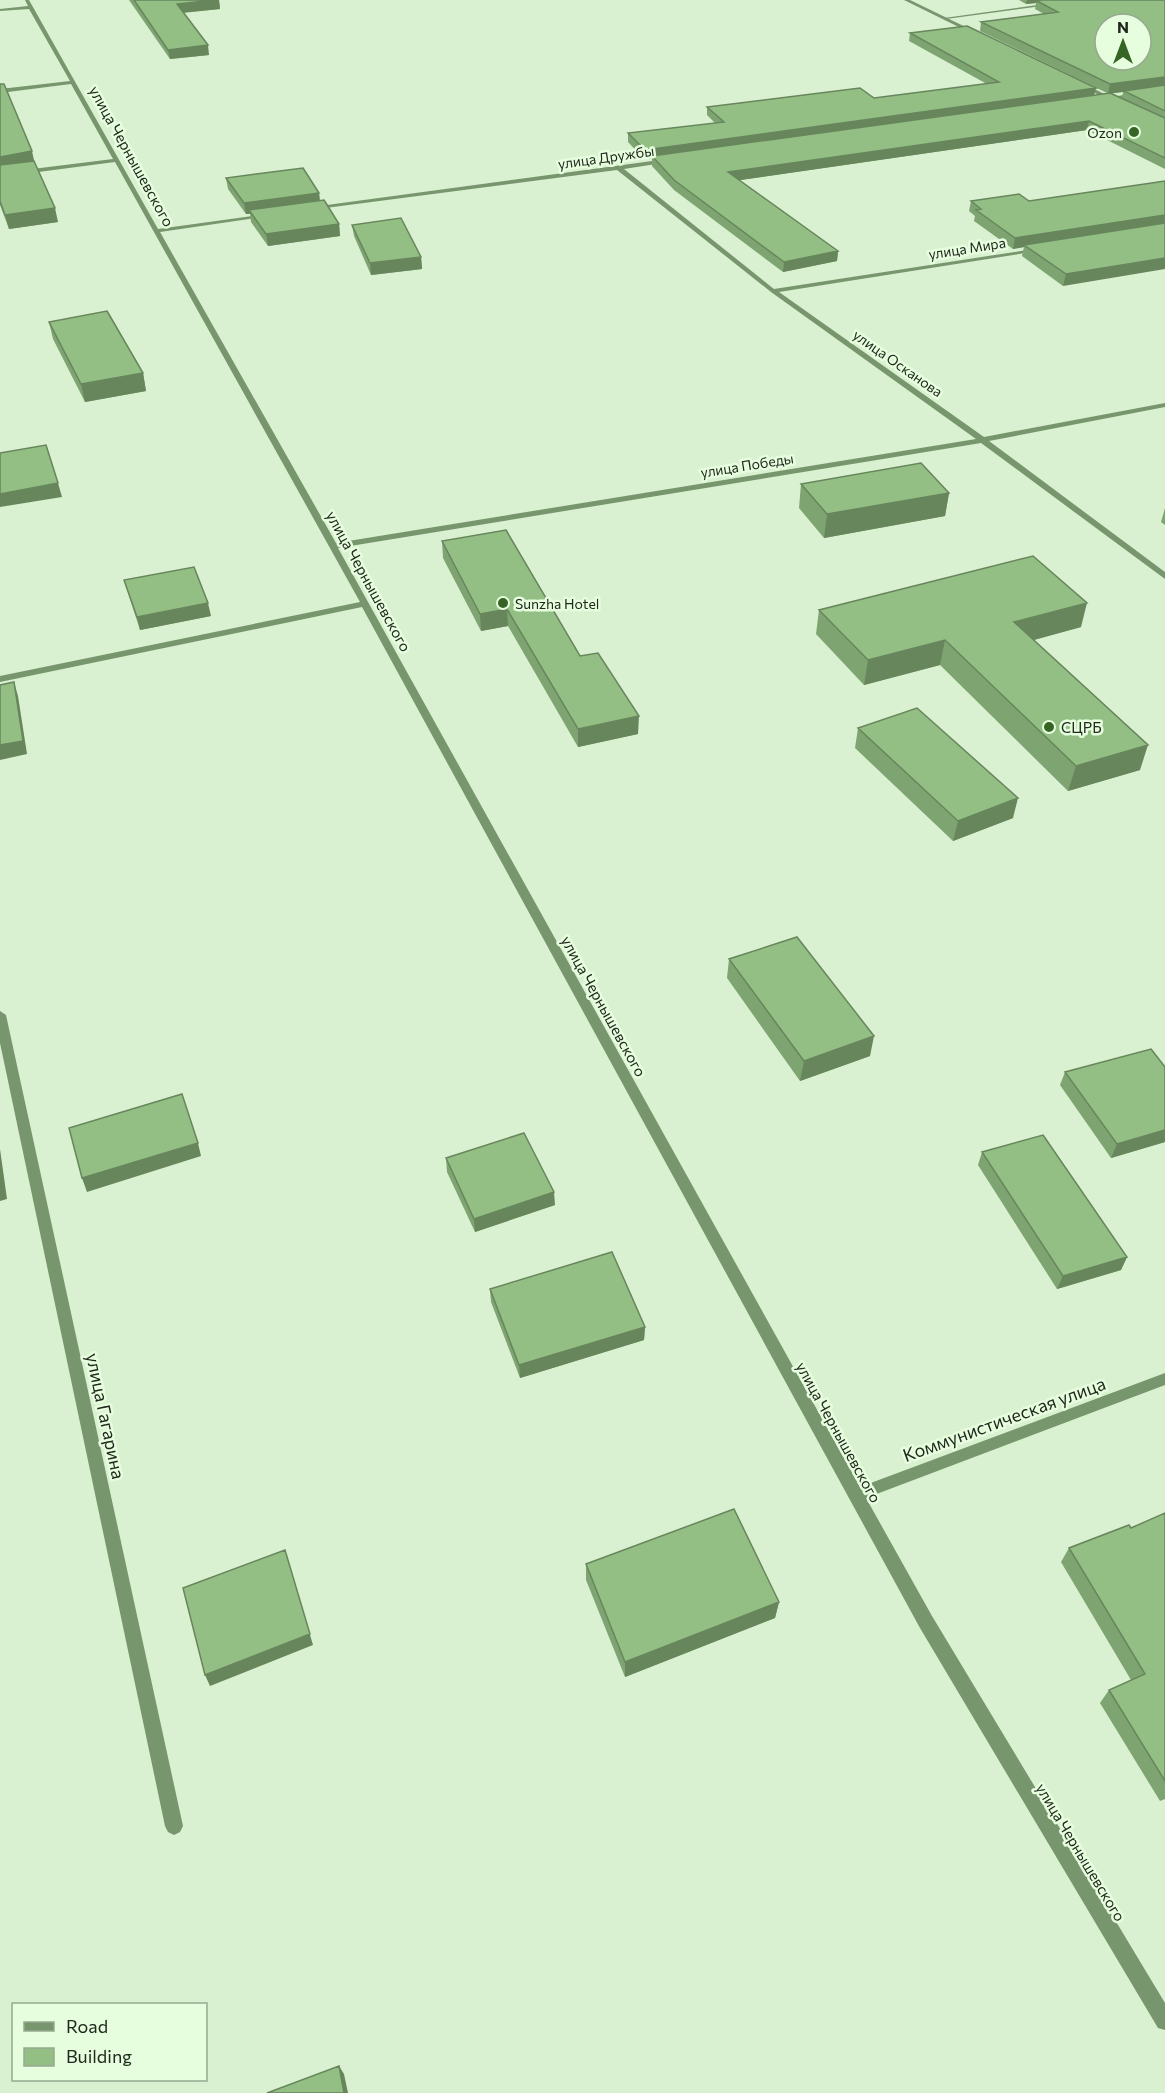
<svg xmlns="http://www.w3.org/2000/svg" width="1165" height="2093" font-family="Commissioner,sans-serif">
  <rect width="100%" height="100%" fill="#d9f0d1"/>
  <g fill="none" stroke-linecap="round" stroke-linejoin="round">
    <path fill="#78966d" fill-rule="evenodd" d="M25,0H29L158,229L266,214L269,216L160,232L336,543L976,439L771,292L617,170L310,210L309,209L312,207L667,159L669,162L624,169L774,289L1040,248L1041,249L1038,251L779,292L984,437L1165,403V407L989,441L1165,572V579L981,443L338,548L860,1487L1165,1373V1385L866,1498L932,1616L1165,2003V2030L1158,2028L920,1628L362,607L0,682V676L360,602L115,162L0,177V173L113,159L71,84L0,93V89L70,81L29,9L0,11V9L28,6Z
      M1073,0H1086L946,19L944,18Z
      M1165,88V92L1103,101L1100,99Z
      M0,1011L6,1015L183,1826L180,1832L174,1835L168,1832L165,1826L0,1043Z"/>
    <path fill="#78966d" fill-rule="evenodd" d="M904,0H910L978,33L973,34Z
      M1078,83H1082L1119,101L1114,102L1078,85Z"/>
  </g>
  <path fill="#7ea472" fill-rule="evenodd" d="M129,0H219L220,9L183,13L209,55L170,59Z
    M1019,0H1165V169L1087,130L739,180L838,251L837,261L783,272L674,190L652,166V158L644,159L628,142V133L715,123L707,115V107L874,98L987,84L909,41L910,33L1094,95L1107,93L980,31L981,22L1044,14L1035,9L1036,3L1026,4ZM1123,92L1122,98L1111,93Z
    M0,84L34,161L58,222L9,229L0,205Z
    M226,178L319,193L320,201L339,224L340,236L268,246L251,222L250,214H246L228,189Z
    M1165,181L1063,286L1022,256L1024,247L1013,249L974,221L975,216L969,211L971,201H1029Z
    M352,225L421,257L422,269L371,275L354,236Z
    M49,322L143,373L146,391L85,402L53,339Z
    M801,484L949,493L945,516L824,538L799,508Z
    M1165,508V525L1161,522Z
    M442,541L580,656L638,734L578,747L508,626L481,631L443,558Z
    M124,580L211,616L140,630L128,593Z
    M819,610L1081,627L1034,640L1140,770L1068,791L940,665L864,685L816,634Z
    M858,728L1013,818L953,841L855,748Z
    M729,959L870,1056L800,1081L727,978Z
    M1165,1067V1142L1111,1158L1060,1085L1065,1072Z
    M982,1152L1127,1257L1121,1270L1057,1289L978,1165Z
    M446,1158L555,1205L475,1232L447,1172Z
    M490,1289L645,1327L644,1340L520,1378L491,1302Z
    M1165,1513V1799L1160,1801L1100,1703L1109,1690L1131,1680L1061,1562L1069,1548L1131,1528Z
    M586,1564L779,1602L775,1618L625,1677L586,1580Z"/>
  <path fill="#67865c" d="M214,0H219L220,9L178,13L177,4Z
    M1027,0H1057L1037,1L1036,3L1026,4Z
    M208,45L209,55L170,59L168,50Z
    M1165,77V86L1108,94L1110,84Z
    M1096,88L1094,96L652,156V158L644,159L645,150Z
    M1089,121L1087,130L727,182L728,172Z
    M32,151L35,165L0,171V157Z
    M319,193L320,204L249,210L250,214H246L244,203Z
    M55,208L58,222L9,229L5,215Z
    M1165,215V226L1024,245V247L1013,249L1015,238Z
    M339,224L340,236L268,246L266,234Z
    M838,251L837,261L783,272L784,262Z
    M421,257L422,269L371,275L370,263Z
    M1165,258V269L1063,286L1066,274Z
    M143,373L146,391L85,402L81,384Z
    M58,483L62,497L0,507V494Z
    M949,493L945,516L824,538L827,514Z
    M208,603L211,616L140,630L137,617Z
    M1087,603L1081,627L1008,647L1014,622Z
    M507,609L508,626L481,631L480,614Z
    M945,640L940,665L864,685L868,660Z
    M14,682L18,696L27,754L0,760V745Z
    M639,716L638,734L578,747V729Z
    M1148,745L1140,770L1068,791L1076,766Z
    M1018,798L1013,818L953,841L958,821Z
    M874,1036L870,1056L800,1081L804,1061Z
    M1165,1130V1142L1111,1158L1117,1144Z
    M198,1143L201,1156L87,1192L82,1178Z
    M0,1149L7,1199L0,1201Z
    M554,1192L555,1205L475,1232L474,1219Z
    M1127,1257L1121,1270L1057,1289L1063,1276Z
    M645,1327L644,1340L520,1378L519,1365Z
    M285,1550L313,1645L210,1686L205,1675Z
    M779,1602L775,1618L625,1677V1662Z
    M339,2066L344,2074L348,2093H344Z"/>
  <path fill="#93bf84" stroke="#67865c" stroke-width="1.5" fill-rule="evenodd" d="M134,0H214L177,4L208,45L168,50Z
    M1041,0H1165V77L1110,84L981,22L1058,12L1037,1ZM1105,24H1141V60H1105Z
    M967,26L1096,88L645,150L628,133L724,122L707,107L860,88L874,98L999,82L910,33Z
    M0,84H4L32,151L0,157Z
    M1165,85V111L1124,91Z
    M1110,93L1165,118V158L1089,121L728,172L838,251L784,262L674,180L652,156Z
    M34,161L55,208L5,215L0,201V165Z
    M303,168L319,193L244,203L226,178Z
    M1165,181V215L1015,238L976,210L981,209L971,201L1019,194L1029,201Z
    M324,200L339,224L266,234L249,210Z
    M401,218L421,257L370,263L352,225Z
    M1165,223V258L1066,274L1024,245Z
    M107,311L143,373L81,384L49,322Z
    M46,445L58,483L0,494V453Z
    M921,463L949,493L827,514L801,484Z
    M506,530L580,656L598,653L639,716L578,729L507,609L480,614L442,541Z
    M1033,556L1087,603L1014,622L1148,745L1076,766L945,640L868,660L819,610Z
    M194,567L208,603L137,617L124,580Z
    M14,682L23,741L0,745V685Z
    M917,708L1018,798L958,821L858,728Z
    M797,937L874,1036L804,1061L729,959Z
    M1151,1049L1165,1067V1130L1117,1144L1065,1072Z
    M182,1094L198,1143L82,1178L69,1128Z
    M524,1133L554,1192L474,1219L446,1158Z
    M1043,1135L1127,1257L1063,1276L982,1152Z
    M612,1252L645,1327L519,1365L490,1289Z
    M734,1509L779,1602L625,1662L586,1564Z
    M1165,1513V1781L1109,1690L1145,1674L1069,1548L1129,1525L1131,1528Z
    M285,1550L310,1634L205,1675L183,1588Z
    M339,2066L344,2093H267Z"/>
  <g fill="#366424" stroke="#e6fede" stroke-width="2">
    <circle cx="1134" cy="132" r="6"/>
    <circle cx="503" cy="603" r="6"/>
    <circle cx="1049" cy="727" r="6"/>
  </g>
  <g text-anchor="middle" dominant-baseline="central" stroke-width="5" stroke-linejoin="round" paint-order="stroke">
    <g font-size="14" fill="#21291e" stroke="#e6fede" text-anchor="end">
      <text x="1122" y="132">Ozon</text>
      <text x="515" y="603" text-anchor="start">Sunzha Hotel</text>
    </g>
    <g font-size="14" fill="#21291e" stroke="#e6fede">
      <text transform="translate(606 157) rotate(-8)">улица Дружбы</text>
      <text transform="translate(967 248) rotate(-9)">улица Мира</text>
      <text transform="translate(898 363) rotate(35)">улица Осканова</text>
      <text transform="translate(747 465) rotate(-9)">улица Победы</text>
    </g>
    <g font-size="15" fill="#21291e" stroke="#e6fede">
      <text transform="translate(132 156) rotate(61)">улица Чернышевского</text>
      <text transform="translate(369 581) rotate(61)">улица Чернышевского</text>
      <text transform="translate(604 1006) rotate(61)">улица Чернышевского</text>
      <text transform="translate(839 1432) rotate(61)">улица Чернышевского</text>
      <text transform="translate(1081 1852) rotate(59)">улица Чернышевского</text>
    </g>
    <g font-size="15" fill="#21291e" stroke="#e6fede" text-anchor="start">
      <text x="1061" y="727">СЦРБ</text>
    </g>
    <g font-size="18" fill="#21291e" stroke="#e6fede">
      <text transform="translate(106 1416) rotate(78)">улица Гагарина</text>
      <text transform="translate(1004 1419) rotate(-20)">Коммунистическая улица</text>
    </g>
  </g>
  <rect x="12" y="2003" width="195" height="78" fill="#e6fede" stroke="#97a991" stroke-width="1.5"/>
  <rect x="24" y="2022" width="30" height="9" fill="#78966d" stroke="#97a991" stroke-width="1.5"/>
  <text x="66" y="2033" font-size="18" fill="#21291e">Road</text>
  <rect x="24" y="2048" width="30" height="18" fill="#93bf84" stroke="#97a991" stroke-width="1.5"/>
  <text x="66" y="2063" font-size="18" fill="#21291e">Building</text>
  <g transform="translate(1123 42)"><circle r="28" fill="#e6fede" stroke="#97a991" stroke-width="1.5"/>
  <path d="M0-4.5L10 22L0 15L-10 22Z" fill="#366424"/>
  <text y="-9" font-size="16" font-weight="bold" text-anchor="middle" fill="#21291e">N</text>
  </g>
</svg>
